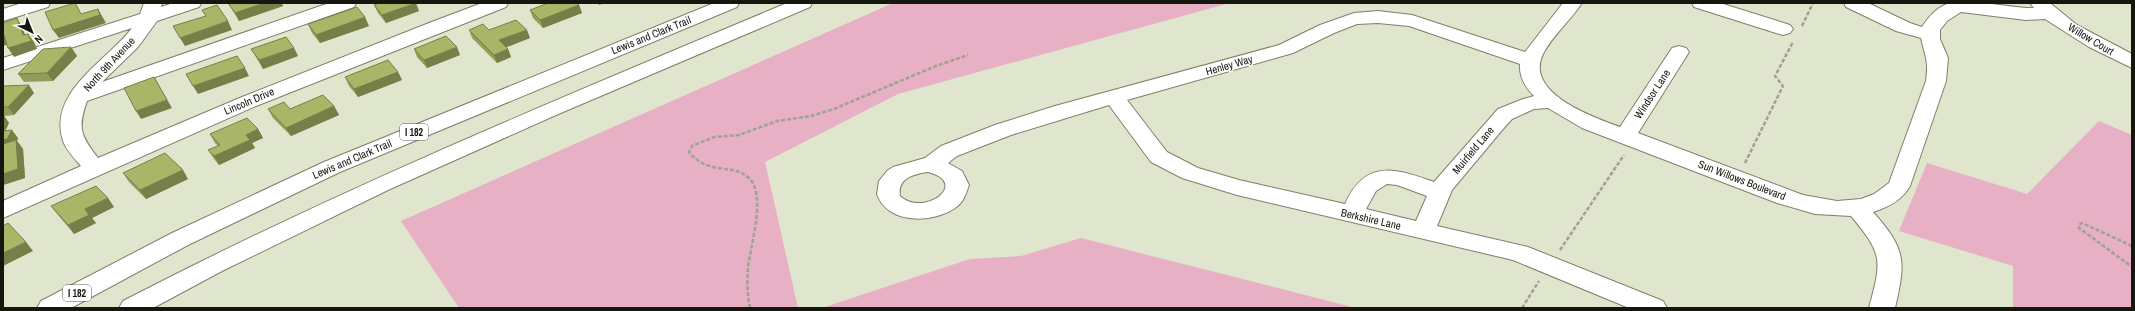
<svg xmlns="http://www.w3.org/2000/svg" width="2135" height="311" font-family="'Archivo Narrow',sans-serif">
  <rect width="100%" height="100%" fill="#e0e5ce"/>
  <path fill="#e7b0c5" d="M893,3H1230L898,94L765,162L798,308H459L401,221Z
    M2099,121L2132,135V308H2013V266L1899,231L1927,163L2027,194Z
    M1081,238L1356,308H822L970,259L1021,256Z"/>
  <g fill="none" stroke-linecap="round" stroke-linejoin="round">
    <defs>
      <path id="minor" d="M22,3H50L48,7L3,21V9Z
        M144,3H162L161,7L173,3H201L199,7L157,21L138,47L102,82L329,3H356L354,7L87,101C77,129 81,136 98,158L242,97L429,23L482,3H508L506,7L256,106L3,218V201L81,166C75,159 66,150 63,141C47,92 107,61 132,28L3,70V58L140,14Z
        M1563,3H1582C1570,21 1553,35 1543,54C1524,93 1593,117 1620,127L1672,48L1679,46L1686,48L1689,52L1638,133L1803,195L1837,201L1861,199L1874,194L1889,183L1926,81C1929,60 1925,57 1921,38L1896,31L1846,7L1844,3H1868L1910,23L1922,27C1928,17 1939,5 1951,3C1975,0 2002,6 2026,8H2034L2030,3H2050L2077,25L2132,54V68L2089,47L2045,19L2026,20L1961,12L1947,21L1940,30V39L1948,58L1946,81L1910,186C1902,200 1889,207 1873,212C1906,249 1906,261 1895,308H1869C1882,260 1883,254 1851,216L1815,214L1777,203L1582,128L1548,108L1534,109L1512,119L1503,129L1452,190L1437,226L1528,247L1663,301L1667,308H1629L1513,260L1237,195L1182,178L1151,162L1109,105L1011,135L957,156L948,163L962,171L969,185C966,194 963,203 955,208C932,224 887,224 877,194L879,181L887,171L893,167L925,158L941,146L995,125L1055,106L1279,45L1320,25L1354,13L1378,11L1412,15L1525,52ZM1378,23L1409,26L1520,64C1519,77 1525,87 1534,96L1523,99L1498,109L1434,182C1395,168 1365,159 1345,204L1239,180L1198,168L1167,152L1127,100L1293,53L1334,33L1357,24ZM928,172C971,183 924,218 900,196C897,178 914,174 928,172ZM1387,184L1397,185L1427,196L1416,221L1366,209L1376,191Z
        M1692,3H1720L1790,25L1793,29L1790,33L1783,35L1776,33L1694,7Z"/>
      <path id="highway" d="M714,3H739L737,7L340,172L188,245L71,308H37L41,301L172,233L324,162Z
        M787,3H812L810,7L556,115L388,190L222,271L153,308H119L123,301C339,189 563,97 787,3Z"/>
    </defs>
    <use href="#minor" stroke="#7c806b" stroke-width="2"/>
    <use href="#highway" stroke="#7c806b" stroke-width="2"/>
    <path stroke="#9ea290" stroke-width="2.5" stroke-dasharray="4 2" stroke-linecap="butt" d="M1802,26L1813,3
      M1745,163L1783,86L1775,76L1793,42
      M2132,246L2082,223L2079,225V228L2086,233L2132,267
      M1560,250L1624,155
      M750,308C747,295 747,281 748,268C750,246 767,196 749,178C733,163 709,176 689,152L692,146L714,137L739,135L777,121L811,116L834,109L936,66L968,55
      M1522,308L1539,281"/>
    <use href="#minor" fill="#fff" fill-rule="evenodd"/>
    <use href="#highway" fill="#fff" fill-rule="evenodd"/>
  </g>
  <path fill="#929d59" d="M228,3L283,6L239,21L233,11Z
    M374,5L419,11L386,23L378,13Z
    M579,5L582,13L543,28L533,18L530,10Z
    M308,24L369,26L320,43L312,33Z
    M469,30H489L530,38L506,47L508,49L511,57L497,63L472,38Z
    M71,47L77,56L53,81L24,82L18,74Z
    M294,48L298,56L263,69L251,49Z
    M414,49L460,55L427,68L417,57Z
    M398,72L402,80L358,97L349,86L345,77Z
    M3,86L34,93L14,115L4,116L9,123L5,131L18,138L17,141L23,149L25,178L3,185Z
    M334,106L339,115L291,136L273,118L268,109H290Z
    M258,129L263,138L252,143L255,148L219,165L214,159L208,150L218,146L215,143L210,134Z
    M123,173L188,179L146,199L129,182Z
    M51,206L114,207L92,218L96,223L74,234L58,215Z"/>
  <path fill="#777f48" d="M75,3L84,20L98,9L106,23L59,38L53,30L81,14Z
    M264,3H282L283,6L239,21L235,13Z
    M416,3L419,11L386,23L382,15Z
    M599,3H605L599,5Z
    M579,5L582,13L543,28L540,20Z
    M365,17L369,26L320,43L316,35Z
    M17,18L22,27L28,42V34L34,42L37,49L14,57L8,48L23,35Z
    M228,21L232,30L185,46L180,38Z
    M527,30L530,38L502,49L499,40Z
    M4,35L9,44L3,46V36Z
    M71,47L77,56L53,81L47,73Z
    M457,47L460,55L427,68L424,60Z
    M294,48L298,56L263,69L259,60Z
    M508,49L511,57L497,63L494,55Z
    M245,68L249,76L198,94L193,86Z
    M398,72L402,80L358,97L354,89Z
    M154,77L172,108L141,119L136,111Z
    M29,85L34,93L14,115L8,107Z
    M334,106L339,115L291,136L286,128Z
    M3,114L9,123L3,136Z
    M258,129L263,138L252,143L255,148L219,165L214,156L246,135Z
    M12,130L18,138L17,141L23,149L25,178L3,185V140Z
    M183,170L188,179L146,199L140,190Z
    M108,198L114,207L92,218L96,223L74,234L68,225L85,209Z
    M26,242L33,251L3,266V253Z"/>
  <path fill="#aab667" stroke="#777f48" d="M75,3L81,14L98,9L100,15L53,30L45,12Z
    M228,3H264L235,13Z
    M379,3H416L382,15L374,5Z
    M548,3H577L579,5L540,20L530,10Z
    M217,5L228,21L180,38L173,26L206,16L202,10Z
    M357,7L365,17L316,35L308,24Z
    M17,18L23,35L28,34L31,41L8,48L4,35L3,36V23Z
    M516,20L527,30L499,40L508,49L494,55L469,30L483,24L489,30Z
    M446,36L457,47L424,60L414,49Z
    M286,37L294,48L259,60L251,49Z
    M71,47L47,73L18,74L43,49Z
    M237,56L245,68L193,86L186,74Z
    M388,60L398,72L354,89L345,77Z
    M154,77L167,100L136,111L124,88Z
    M29,85L8,107H3V86Z
    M323,95L334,106L286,128L268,109L284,102L290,109Z
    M247,118L258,129L246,135L250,140L214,156L208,150L220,145L210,134Z
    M12,130L7,139L3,140V131Z
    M16,140L18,169L3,174V144Z
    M165,153L183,170L140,190L123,173Z
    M96,186L108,198L85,209L89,215L68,225L51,206Z
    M8,223L26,242L3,253V226Z"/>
  <g text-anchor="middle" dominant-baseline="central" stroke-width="3" stroke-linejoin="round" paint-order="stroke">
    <g fill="#fff" stroke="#5b5d57" stroke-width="1">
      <rect x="400" y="124" width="28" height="16" rx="3"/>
      <rect x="63" y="285" width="28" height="16" rx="3"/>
    </g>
    <g font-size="10" font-weight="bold" fill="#15170f">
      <text x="414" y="132">I 182</text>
      <text x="77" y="293">I 182</text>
    </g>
    <g font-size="11" fill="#15170f" stroke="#fff">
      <text transform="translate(651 35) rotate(-22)">Lewis and Clark Trail</text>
      <text transform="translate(2091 39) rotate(31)">Willow Court</text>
      <text transform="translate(109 64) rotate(-47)">North 9th Avenue</text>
      <text transform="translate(1229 65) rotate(-16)">Henley Way</text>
      <text transform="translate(1652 94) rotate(-57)">Windsor Lane</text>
      <text transform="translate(249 101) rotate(-23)">Lincoln Drive</text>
      <text transform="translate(1473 150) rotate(-50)">Muirfield Lane</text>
      <text transform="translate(352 159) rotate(-23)">Lewis and Clark Trail</text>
      <text transform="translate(1742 180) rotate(21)">Sun Willows Boulevard</text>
      <text transform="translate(1371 219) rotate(13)">Berkshire Lane</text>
    </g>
  </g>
  <rect width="2135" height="311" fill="none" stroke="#15170f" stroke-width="8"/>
  <g transform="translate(32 32) rotate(137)" stroke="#ffffff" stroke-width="3" paint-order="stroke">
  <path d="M0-3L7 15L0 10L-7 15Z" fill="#15170f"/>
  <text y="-6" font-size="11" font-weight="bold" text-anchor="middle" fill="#15170f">N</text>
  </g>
</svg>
